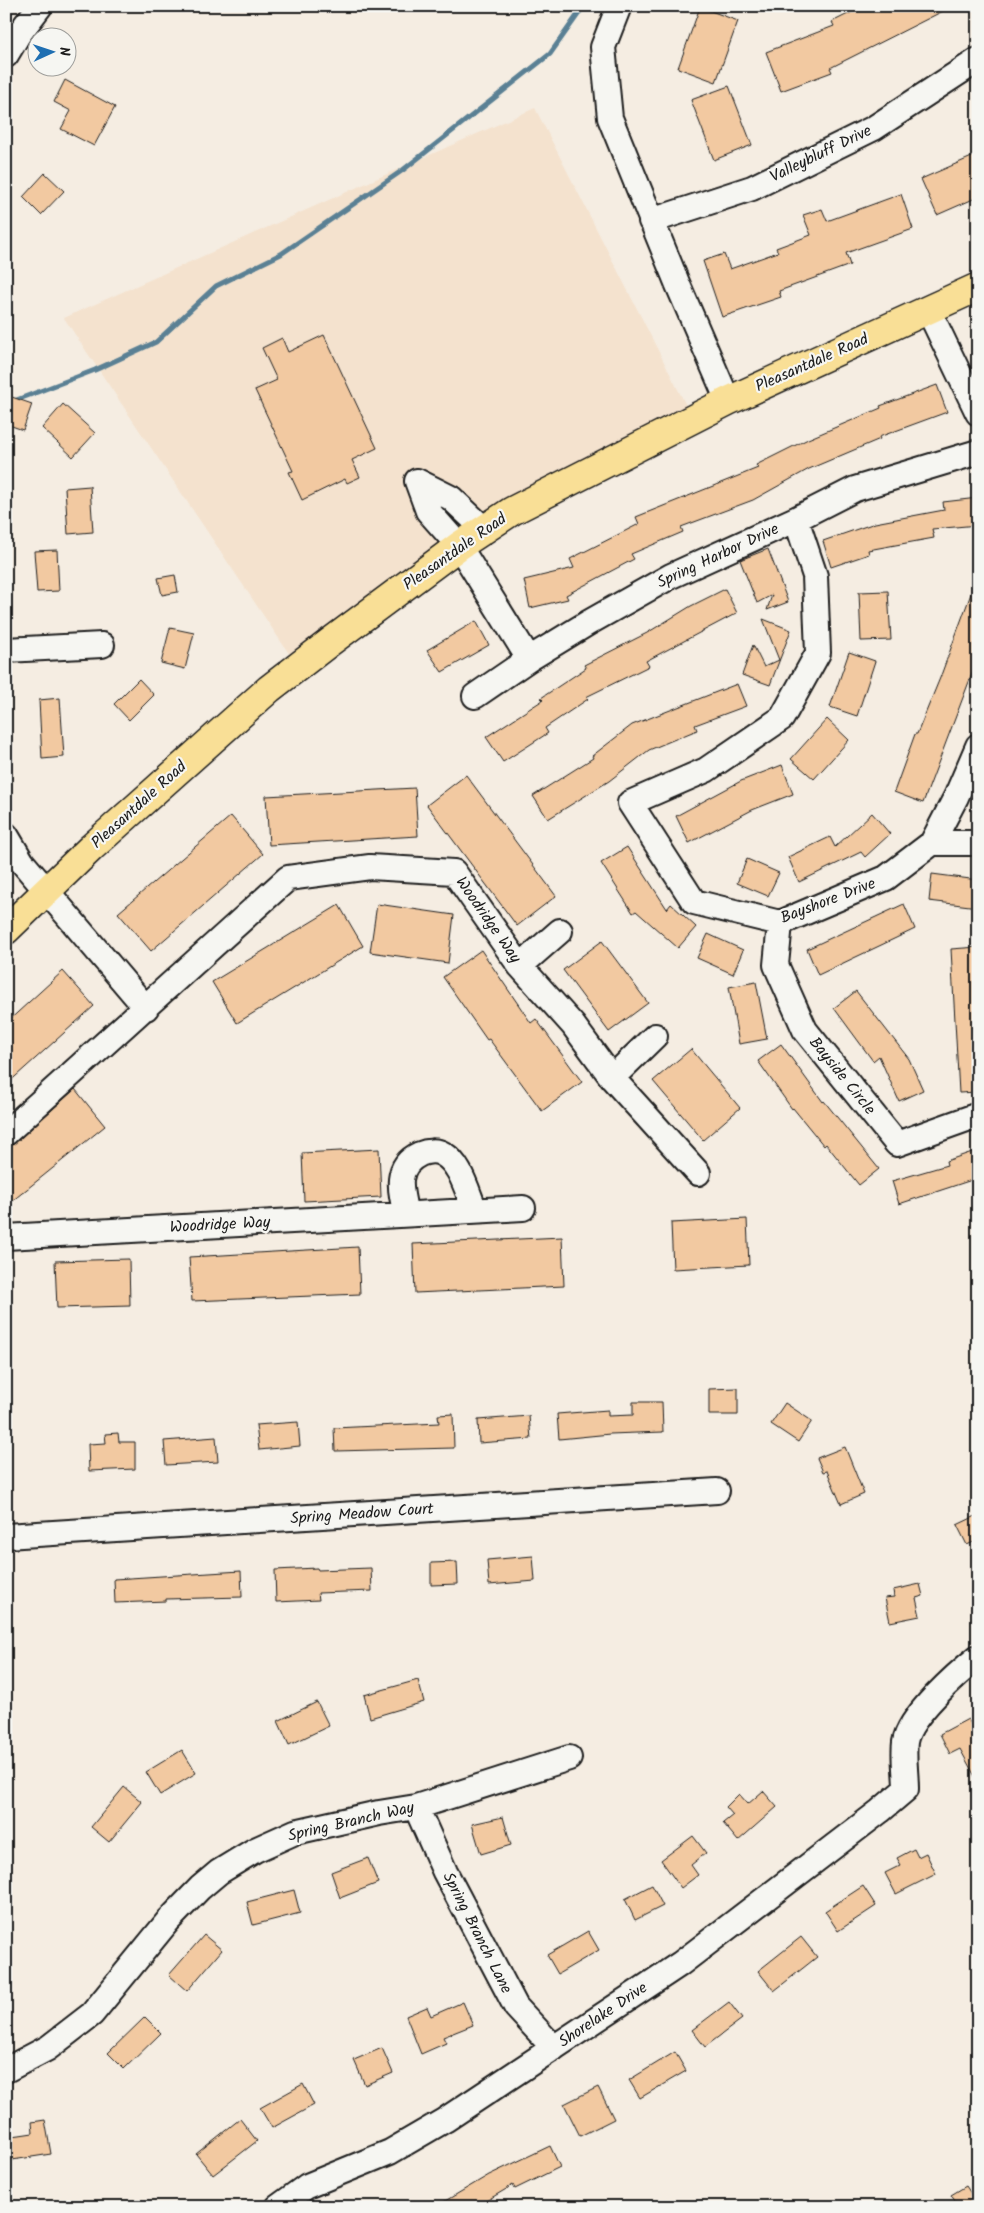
<svg xmlns="http://www.w3.org/2000/svg" width="984" height="2213" font-family="Kalam,sans-serif">
  <rect width="100%" height="100%" fill="#f5ede2"/>
  <filter id="ink" filterUnits="userSpaceOnUse"><feTurbulence type="fractalNoise" baseFrequency=".02" numOctaves="2"/><feDisplacementMap in="SourceGraphic" scale="10" xChannelSelector="R" yChannelSelector="G"/><feConvolveMatrix kernelMatrix="1 2 1 2 8 2 1 2 1" color-interpolation-filters="sRGB"/></filter>
  <g filter="url(#ink)">
    <path fill="#f4e2ce" d="M535,108L694,421L495,512L292,658L64,318Z"/>
    <g fill="none" stroke-linecap="round" stroke-linejoin="round">
      <path stroke="#5a8094" stroke-width="5" d="M14,401L95,370L156,342L216,286L281,254L403,170L550,54L584,6"/>
    </g>
    <path fill="#f2c9a1" stroke="#1c1c1c" d="M864,6H953L830,68L832,72L781,91L766,52L834,26L832,22Z
      M700,7L738,21L716,82L678,68Z
      M65,80L115,107L94,146L61,129L71,111L54,102Z
      M729,86L752,145L714,160L691,100Z
      M974,156L978,164V197L937,215L921,179Z
      M45,173L64,191L41,215L23,197Z
      M901,194L913,229L846,253L850,265L779,291L781,297L722,317L703,261L724,254L730,269L778,252L776,248L811,235L803,215L822,209L827,221Z
      M324,335L377,448L352,460L360,477L347,483L345,479L302,500L289,472L293,471L255,390L277,380L262,348L282,338L288,352Z
      M937,385L947,412L879,437L880,439L809,469L753,500L681,527L683,532L631,554L634,559L566,595L568,599L530,608L524,580L574,568L570,559L639,524L636,517L758,468L756,465L808,439L881,408L880,406Z
      M6,395L32,404L23,430L6,424Z
      M63,404L95,433L73,457L42,428Z
      M90,486L93,532L68,534L65,488Z
      M978,498V525L932,529L934,538L868,550L869,554L831,567L823,541L875,523L944,510L943,502Z
      M768,549L788,602L767,610L772,595L757,603L740,560Z
      M57,550L59,591L37,592L34,551Z
      M175,575L178,592L162,595L158,578Z
      M976,580L978,658L923,803L894,792L915,734H917L940,678Z
      M725,589L737,613L646,661L649,666L586,697L588,699L545,728L548,733L503,762L486,737L543,700L541,698L586,668L584,665L647,633L691,606Z
      M888,591L891,640L861,641L859,592Z
      M763,619L791,630L770,685L742,675L753,645L764,667L779,660Z
      M476,621L489,645L442,672L427,650Z
      M170,628L194,633L185,669L161,663Z
      M849,652L875,661L857,716L830,707Z
      M139,679L154,695L129,720L114,704Z
      M737,684L746,706L695,725L697,730L649,750L609,781L548,819L533,796L593,758L592,756L632,725Z
      M60,698L64,757L42,759L39,700Z
      M827,719L849,740L814,779L791,759Z
      M782,765L793,794L752,810L689,843L676,816L741,781Z
      M466,775L556,896L517,926L427,805Z
      M415,788L418,836L269,845L266,796Z
      M872,813L890,834L865,857L861,852L799,882L788,857L830,837L835,847Z
      M231,816L263,854L151,951L118,913Z
      M627,847L667,909L671,904L696,927L678,948L636,911L633,913L601,863Z
      M747,859L779,873L768,896L737,883Z
      M932,874L978,880V907L929,901Z
      M377,904L454,915L448,963L370,952Z
      M904,904L915,929L818,975L807,949Z
      M339,905L363,946L237,1023L212,982Z
      M708,934L743,950L733,974L697,958Z
      M602,941L648,1003L609,1032L563,970Z
      M978,947V1092L959,1093L951,949Z
      M481,950L531,1023L536,1019L582,1082L542,1111L489,1039L487,1040L443,977Z
      M63,971L94,1006L6,1085V1023Z
      M756,982L767,1039L739,1044L729,987Z
      M856,991L909,1059L923,1090L899,1101L879,1056L873,1061L834,1008Z
      M781,1044L823,1102L824,1101L879,1169L859,1185L826,1144L824,1146L793,1108L792,1109L758,1061Z
      M691,1049L740,1108L703,1140L653,1081Z
      M75,1089L105,1126L6,1206V1146L15,1143Z
      M379,1149L381,1197L304,1201L302,1153Z
      M978,1150V1178L899,1204L892,1181L947,1165L946,1161Z
      M747,1219L749,1265L673,1269L671,1223Z
      M562,1237L564,1286L415,1293L413,1244Z
      M358,1247L360,1294L192,1301L189,1257Z
      M129,1259L130,1306L57,1308L55,1261Z
      M738,1388V1415H709V1389Z
      M633,1402H662L663,1432L610,1434L559,1439L557,1414L608,1410V1416L633,1415Z
      M785,1403L812,1421L798,1442L771,1424Z
      M453,1414L454,1448L335,1451L334,1428L439,1423L438,1415Z
      M529,1416L531,1439L479,1443L478,1420Z
      M298,1422L300,1446L259,1450L256,1425Z
      M118,1433L119,1442H135V1469L89,1471L88,1444L106,1443L105,1434Z
      M216,1437L218,1462L166,1465L164,1441Z
      M845,1447L864,1494L841,1504L827,1471L823,1472L817,1458Z
      M978,1515V1540L967,1545L957,1525Z
      M533,1556L535,1581L489,1585L487,1560Z
      M457,1562L458,1584L431,1585V1563Z
      M317,1568L318,1570L371,1568L372,1591L318,1593L319,1600L276,1602L275,1570Z
      M241,1571L242,1597L166,1599V1601L115,1603L114,1579Z
      M920,1584L923,1596L916,1598L920,1616L890,1622L885,1598L894,1597L893,1590Z
      M418,1680L424,1702L370,1718L364,1695Z
      M317,1702L329,1726L289,1745L278,1721Z
      M968,1719L978,1736V1782L960,1749L950,1754L940,1734Z
      M182,1750L196,1773L160,1795L146,1772Z
      M124,1787L142,1802L109,1842L91,1827Z
      M763,1791L777,1807L738,1841L723,1823L733,1815L726,1807L739,1794L748,1804Z
      M503,1817L511,1845L481,1854L472,1824Z
      M693,1836L706,1853L691,1865L698,1875L681,1888L661,1860Z
      M914,1849L918,1857L926,1853L936,1874L896,1894L885,1873L901,1865L897,1858Z
      M368,1858L378,1883L340,1898L331,1872Z
      M652,1885L663,1906L635,1920L625,1899Z
      M863,1886L876,1906L838,1931L825,1911Z
      M294,1890L300,1913L253,1925L247,1902Z
      M588,1931L599,1950L558,1974L547,1955Z
      M204,1935L222,1950L187,1991L169,1975Z
      M801,1937L817,1957L774,1991L758,1971Z
      M463,2002L473,2025L443,2037L446,2043L421,2054L406,2016L427,2007L431,2016Z
      M729,2002L742,2019L705,2047L692,2030Z
      M145,2017L161,2033L124,2069L108,2053Z
      M382,2048L393,2073L365,2085L354,2060Z
      M675,2052L686,2071L640,2098L629,2080Z
      M303,2084L314,2105L272,2128L260,2108Z
      M598,2087L614,2119L580,2136L564,2104Z
      M240,2119L257,2141L213,2175L196,2154Z
      M45,2120L51,2154L6,2161V2137L33,2133L32,2122Z
      M550,2146L560,2167L515,2189L513,2185L476,2207H435L489,2175Z
      M966,2186L978,2204V2207H959L951,2195Z"/>
    <g fill="none" stroke-linecap="round" stroke-linejoin="round">
      <defs>
        <path id="minor" d="M619,6L603,47L610,118L678,285L728,401
          M6,55L18,35L40,6
          M651,221L752,188L874,128L978,60
          M929,311L978,413
          M417,481L428,511L459,546L529,659
          M417,481L451,498L485,530
          M796,519L815,576L818,653L782,718L706,770L630,803L694,902L780,923L886,878L932,843L956,797L978,746
          M6,650L102,645
          M475,696L529,659L588,623L671,576L796,519L855,489L978,452
          M6,835L22,862L146,1008
          M932,843H978
          M780,923L776,965L805,1030L897,1144L978,1115
          M520,966L560,931
          M612,1078L655,1036
          M6,1133L288,878L370,867L454,872L520,966L573,1025L612,1078L698,1173
          M406,1214C400,1190 394,1166 420,1154C427,1151 436,1150 443,1154C461,1164 467,1192 475,1210
          M6,1237L523,1208
          M6,1536L717,1491
          M416,1807L445,1872L516,2007L554,2048
          M6,2070L48,2048L92,2014L168,1921L200,1888L219,1872L255,1850L295,1832L379,1813L416,1807L569,1758
          M278,2207L307,2186L390,2152L445,2120L680,1964L880,1811L906,1789C906,1774 903,1757 905,1742C909,1716 958,1673 978,1657"/>
        <path id="major" d="M6,930L92,847L269,689L330,642L459,546L512,511L728,401L978,287"/>
      </defs>
      <use href="#minor" stroke="#1c1c1c" stroke-width="28"/>
      <use href="#major" stroke="#1c1c1c" stroke-width="31"/>
      <use href="#minor" stroke="#f6f6f2" stroke-width="24"/>
      <use href="#major" stroke="#f9df96" stroke-width="28"/>
    </g>
  </g>
  <g text-anchor="middle" dominant-baseline="central" stroke-width="4.5" stroke-linejoin="round" paint-order="stroke">
    <g font-size="16" fill="#1c1c1c" stroke="#f6f6f2">
      <text transform="translate(821 154) rotate(-26)">Valleybluff Drive</text>
      <text transform="translate(812 363) rotate(-24)">Pleasantdale Road</text>
      <text transform="translate(455 552) rotate(-35)">Pleasantdale Road</text>
      <text transform="translate(718 556) rotate(-25)">Spring Harbor Drive</text>
      <text transform="translate(139 805) rotate(-42)">Pleasantdale Road</text>
      <text transform="translate(828 901) rotate(-21)">Bayshore Drive</text>
      <text transform="translate(488 920) rotate(55)">Woodridge Way</text>
      <text transform="translate(842 1076) rotate(51)">Bayside Circle</text>
      <text transform="translate(220 1225) rotate(-3)">Woodridge Way</text>
      <text transform="translate(362 1514) rotate(-4)">Spring Meadow Court</text>
      <text transform="translate(351 1822) rotate(-13)">Spring Branch Way</text>
      <text transform="translate(477 1933) rotate(63)">Spring Branch Lane</text>
      <text transform="translate(603 2015) rotate(-34)">Shorelake Drive</text>
    </g>
  </g>
  <rect width="984" height="2213" fill="none" stroke="#f6f6f2" stroke-width="25"/>
  <rect x="12" y="12" width="959" height="2188" fill="none" stroke="#1c1c1c" stroke-width="2" filter="url(#ink)"/>
  <g transform="translate(52 52) rotate(87)"><circle r="24" fill="#f6f6f2" stroke="#9f9f9c"/>
  <path d="M0-4L9 19L0 12L-9 19Z" fill="#1f6fb2"/>
  <text y="-8" font-size="14" font-weight="bold" text-anchor="middle" fill="#1c1c1c">N</text>
  </g>
</svg>
